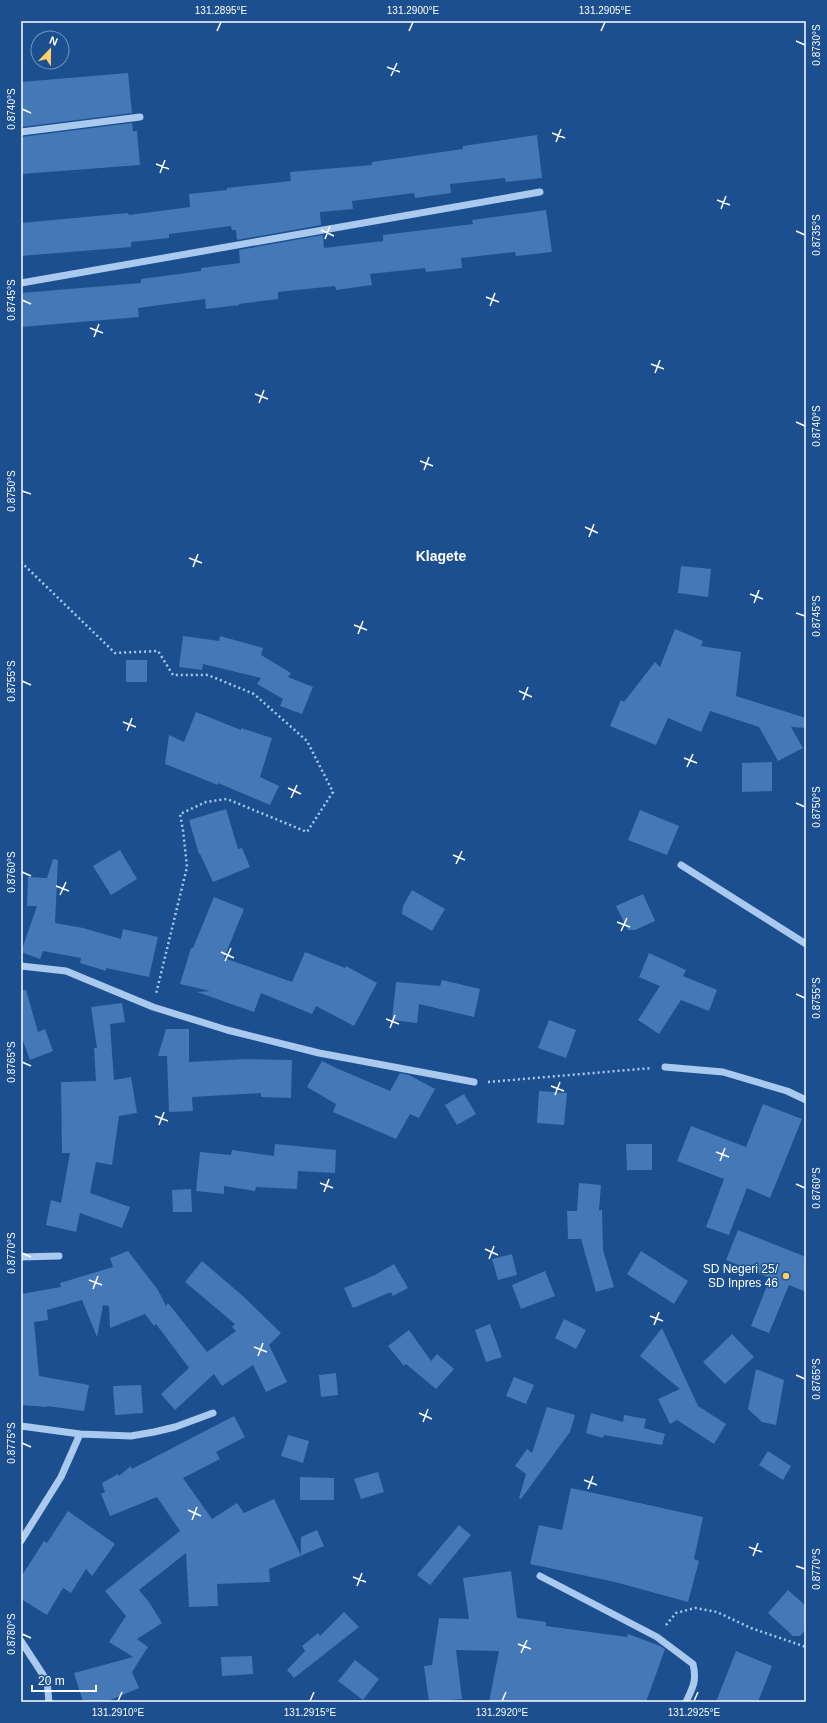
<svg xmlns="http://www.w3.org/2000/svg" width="827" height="1723" font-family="Arial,sans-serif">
  <rect width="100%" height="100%" fill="#1b4f8f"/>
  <path fill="#4478b7" d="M128,73L132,113L21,127V82Z
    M132,123L133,131H137L140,165L21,174V137Z
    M537,135L542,178L506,182L505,178L450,184L451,193L415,198L414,193L352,201L353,209L320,212L321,225L237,240L236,230H232L231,226L169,234V238L131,242V247L21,256V223L128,213L129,215L190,207L189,194L227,190V188L291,181L290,172L372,165V162L463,149V146Z
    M546,210L552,252L516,256L515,252L461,258L462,268L426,272L425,268L370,274L372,285L336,290L335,286L278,292V299L239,304V305L206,309L205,299L138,308L139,317L21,327V293L141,283V279L201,271V268L240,263L239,250L323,235L324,248L383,241V235L473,224L472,220Z
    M681,566L711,569L708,597L678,593Z
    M675,629L703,641L701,646L741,652L736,696L806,718V728L791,727L803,748L778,761L759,727L710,711L701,732L668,718L656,745L610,726L621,700L624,702L655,662L660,667Z
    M183,636L219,641L220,636L263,648L261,655L291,673L288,677L313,687L302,714L280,706L283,699L257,684L261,678L203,664L202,670L179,667Z
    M126,660H147V682H126Z
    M196,712L241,730V728L272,738L260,777L279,786L270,805L218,783V785L165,764L169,735L184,742Z
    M772,762V791L742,792V763Z
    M226,809L238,849L242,848L250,867L213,882L200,854H199L189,820Z
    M640,810L679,826L667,855L628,840Z
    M120,850L137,879L111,895L93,866Z
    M53,859L58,860L55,923L83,928L121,939L123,929L158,937L149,977L106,968V971L80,963L81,958L43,951L40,959L21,952L37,906H27L28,877L47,878Z
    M412,890L445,909L432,931L402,914L403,906Z
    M643,894L655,921L635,930H628L616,906Z
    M214,897L244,909L224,958L292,982L305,952L345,968L346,966L377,983L354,1026L316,1006L312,1014L261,993L254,1012L197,992L210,991L180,984L191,948H193Z
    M649,953L686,970L683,976L717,990L709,1011L681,1000L659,1034L638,1020L660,986L639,977Z
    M442,980L480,989L474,1017L419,1004L417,1023L392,1020L396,982L440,986Z
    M21,990H26L38,1032L45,1029L53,1051L30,1060L21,1035Z
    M122,1003L125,1022L110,1024L114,1080L131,1077L137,1113L119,1116L112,1165L96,1162L90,1193L130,1207L122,1228L80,1213L76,1232L46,1225L51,1200L61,1203L70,1153H62L61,1082L96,1081L94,1048H97L91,1007Z
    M549,1020L576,1030L566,1058L538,1048Z
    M166,1029H189V1062L245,1059L292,1060L291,1098L261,1097V1093L192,1097L193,1111L169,1112L167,1056H158Z
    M322,1061L334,1067L390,1091L400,1073L409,1075L435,1089L419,1118L410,1114L396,1139L333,1112L336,1104L307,1087Z
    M539,1091L567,1093L564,1125L537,1123Z
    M464,1094L476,1114L457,1125L445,1105Z
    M763,1104L802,1119L770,1198L747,1188L729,1235L706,1227L724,1179L677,1161L691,1126L746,1147Z
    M275,1144L336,1150L335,1173L298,1171L297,1189L256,1187L255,1191L224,1186V1194L196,1191L200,1152L231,1155L232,1150L274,1156Z
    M626,1144H652V1170H627Z
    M579,1183L601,1185L599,1210H602L603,1250L614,1287L596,1292L581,1239H568L567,1211H577Z
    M191,1189L192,1212H173L172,1190Z
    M738,1230L806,1257V1292L789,1285L769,1333L751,1326L770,1278L726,1260Z
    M128,1251L158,1290L166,1306L168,1303L207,1352L236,1331L232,1327L235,1324L185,1282L202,1261L244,1297L281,1333L269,1345L287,1382L266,1392L253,1365L222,1386L214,1374L175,1410L161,1394L189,1368L156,1324L154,1326L145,1314L110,1328L109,1306L103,1305L97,1337L82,1300L47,1310L48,1320L34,1322L39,1376L89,1385L84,1411L47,1406V1407L21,1405V1294L61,1287L60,1283L113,1267L110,1258Z
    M641,1251L688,1281L674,1304L627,1274Z
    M512,1254L517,1275L498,1280L492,1259Z
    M394,1264L408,1288L393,1296L391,1292L353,1308L344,1288L375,1275Z
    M545,1271L555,1296L521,1309L512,1285Z
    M564,1319L586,1330L576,1349L555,1338Z
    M490,1324L502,1357L486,1362L475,1330Z
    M662,1328L698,1406L726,1424L714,1444L677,1420L670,1424L658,1399L680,1389L640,1356Z
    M409,1330L431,1361L437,1354L454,1369L436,1389L406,1364L404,1366L388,1346Z
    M732,1334L754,1357L725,1384L703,1362Z
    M756,1369L784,1380L776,1425L762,1422L748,1409Z
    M336,1373L338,1395L321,1397L319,1375Z
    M514,1377L534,1385L526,1404L506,1396Z
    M141,1385L143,1413L115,1415L113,1386Z
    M547,1407L575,1415L570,1432L521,1499L519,1498L526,1474L515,1466L527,1449L532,1453Z
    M591,1413L623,1422L624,1415L646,1419L644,1428L665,1434L662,1445L604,1435L603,1438L586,1433Z
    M234,1416L245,1437L216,1452L220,1459L183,1478L212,1519L237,1503L244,1513L274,1499L301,1555V1537L317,1530L324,1546L269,1569L270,1582L217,1584L218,1606L189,1607L186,1553L139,1590L149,1602L162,1623L137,1639L148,1647L132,1672L139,1688L106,1702H83L74,1673L133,1657L109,1642L126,1616L105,1591L180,1531L157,1497L110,1516L101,1494L105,1492L102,1483L118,1474L119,1476L131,1466L132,1469Z
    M288,1435L309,1441L303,1463L281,1456Z
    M768,1451L791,1466L783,1480L759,1465Z
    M378,1472L384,1492L361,1499L354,1479Z
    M300,1477L334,1478V1500H300Z
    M571,1488L703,1517L694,1559L699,1561L688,1602L615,1582L530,1564L539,1525L562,1530Z
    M68,1511L115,1544L92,1576L86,1569L71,1593L63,1588L47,1615L21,1599V1577L44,1541L47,1543Z
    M459,1525L471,1535L430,1585L417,1575Z
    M511,1571L517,1618L546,1622V1626L627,1637L628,1634L660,1646L665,1649L646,1702H489L499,1651L456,1650L462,1699L429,1702L424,1666L432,1665L439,1618L469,1619L463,1578Z
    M788,1590L806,1606V1629L800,1636H793L768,1613Z
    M344,1612L359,1627L294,1678L287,1670L305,1651L302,1646L318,1633L320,1636Z
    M736,1651L772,1666L758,1702H716Z
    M252,1656L253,1674L222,1676L221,1657Z
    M355,1660L379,1679L363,1700L338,1681Z"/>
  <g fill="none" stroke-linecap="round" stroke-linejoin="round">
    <path stroke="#a9c9ee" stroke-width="2.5" stroke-dasharray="2 3" stroke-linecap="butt" d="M21,562L115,653L158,651L173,675H208L254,694L307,741L333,792L307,832L227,799L206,802L180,814L183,830L187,867L156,994
      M488,1082L652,1068
      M666,1625L676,1613L695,1608L717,1612L751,1628L806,1647"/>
    <path stroke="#a9c9ee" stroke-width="7" d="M21,132L140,117
      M21,283L540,192
      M681,865L806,944
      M21,966L66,971L153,1007L227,1030L319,1053L474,1082
      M665,1067L723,1072L787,1091L806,1100
      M21,1257L59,1256
      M21,1426L80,1434
      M21,1541L61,1477L80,1434L131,1436L154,1432L175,1427L213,1413
      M540,1576L657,1637L693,1664C697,1681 693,1687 686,1702
      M21,1641L47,1681L49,1702"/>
  </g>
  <path fill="none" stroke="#fff" stroke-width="1.5" d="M217,31L221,22M409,31L413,22M601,31L605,22M796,41L805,45M387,67L400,72M391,76L397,63M22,109L31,113M552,133L565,138M556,142L561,129M156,164L169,169M160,173L165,160M717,200L730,205M721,209L726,196M321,230L334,236M796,231L805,235M325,239L330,226M486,297L499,302M22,300L31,304M490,306L495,293M90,328L103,333M94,337L99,324M651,364L664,369M655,373L660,360M255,394L268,399M259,403L264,390M796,422L805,426M420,461L433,466M424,470L429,457M22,491L31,494M585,527L598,533M589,537L594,524M189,558L202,563M193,567L198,554M750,594L763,599M754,603L759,590M796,613L805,616M354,625L367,630M358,634L363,621M22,681L31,685M519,691L532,697M523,700L528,687M123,722L136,727M127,731L132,718M684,758L697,763M687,767L693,754M288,788L301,794M291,798L297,785M796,803L805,807M453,855L465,860M456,864L462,851M22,872L31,876M56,886L69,891M60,895L66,882M617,922L630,927M621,931L627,918M221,952L234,958M225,961L231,948M796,994L805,998M386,1019L399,1024M390,1028L395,1015M22,1062L31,1066M551,1086L564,1091M555,1095L560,1082M155,1116L168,1121M159,1125L164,1112M716,1152L729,1157M720,1161L725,1148M320,1183L333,1188M796,1184L805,1188M324,1192L329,1179M485,1249L498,1255M22,1253L31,1257M489,1259L494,1246M89,1280L102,1285M93,1289L98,1276M650,1316L663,1321M654,1325L659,1312M254,1347L267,1352M258,1356L263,1343M796,1375L805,1379M419,1413L432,1419M423,1422L428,1409M22,1443L31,1447M584,1480L597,1485M588,1489L593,1476M188,1510L201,1516M192,1520L197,1507M749,1547L762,1552M753,1556L758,1543M796,1566L805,1569M353,1577L366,1582M357,1586L362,1573M22,1634L31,1638M518,1644L531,1649M521,1653L527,1640M118,1701L122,1692M310,1701L314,1692M502,1701L506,1692M694,1701L698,1692"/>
  <circle fill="#ffd166" stroke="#1b4f8f" stroke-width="1.5" cx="786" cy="1276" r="4"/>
  <g text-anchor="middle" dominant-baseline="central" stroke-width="3" stroke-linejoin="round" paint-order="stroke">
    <g font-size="12" fill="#fff" stroke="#1b4f8f" text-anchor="end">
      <text x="778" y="1269">SD Negeri 25/<tspan x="778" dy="14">SD Inpres 46</tspan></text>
    </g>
    <g font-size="14" font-weight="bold" fill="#fff" stroke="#1b4f8f">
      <text x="441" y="556">Klagete</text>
    </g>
  </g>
  <rect width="827" height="1723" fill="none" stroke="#1b4f8f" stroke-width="44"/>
  <g transform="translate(50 50) rotate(22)"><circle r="19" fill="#1b4f8f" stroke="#7695bc"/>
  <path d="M0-3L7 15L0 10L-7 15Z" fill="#ffd166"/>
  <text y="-6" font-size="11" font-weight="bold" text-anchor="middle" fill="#ffffff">N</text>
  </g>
  <path d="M32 1685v6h64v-6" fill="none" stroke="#ffffff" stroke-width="2"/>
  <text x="38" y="1685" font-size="12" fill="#ffffff" stroke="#1b4f8f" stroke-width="3" paint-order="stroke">20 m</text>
  <rect x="22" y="22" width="783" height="1679" fill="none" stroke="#fff" stroke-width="1.5"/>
  <g font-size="10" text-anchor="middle" fill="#fff">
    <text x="221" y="14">131.2895°E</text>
    <text x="413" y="14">131.2900°E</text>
    <text x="605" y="14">131.2905°E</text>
    <text transform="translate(816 45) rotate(-90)" y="4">0.8730°S</text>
    <text transform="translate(11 109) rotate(-90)" y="4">0.8740°S</text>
    <text transform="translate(816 235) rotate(-90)" y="4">0.8735°S</text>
    <text transform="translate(11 300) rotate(-90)" y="4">0.8745°S</text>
    <text transform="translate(816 426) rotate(-90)" y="4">0.8740°S</text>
    <text transform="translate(11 491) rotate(-90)" y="4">0.8750°S</text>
    <text transform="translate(816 616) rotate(-90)" y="4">0.8745°S</text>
    <text transform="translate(11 681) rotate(-90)" y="4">0.8755°S</text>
    <text transform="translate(816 807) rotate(-90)" y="4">0.8750°S</text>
    <text transform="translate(11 872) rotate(-90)" y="4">0.8760°S</text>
    <text transform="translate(816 998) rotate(-90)" y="4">0.8755°S</text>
    <text transform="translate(11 1062) rotate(-90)" y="4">0.8765°S</text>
    <text transform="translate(816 1188) rotate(-90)" y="4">0.8760°S</text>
    <text transform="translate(11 1253) rotate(-90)" y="4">0.8770°S</text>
    <text transform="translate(816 1379) rotate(-90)" y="4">0.8765°S</text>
    <text transform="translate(11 1443) rotate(-90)" y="4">0.8775°S</text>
    <text transform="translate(816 1569) rotate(-90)" y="4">0.8770°S</text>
    <text transform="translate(11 1634) rotate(-90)" y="4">0.8780°S</text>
    <text x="118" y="1716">131.2910°E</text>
    <text x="310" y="1716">131.2915°E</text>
    <text x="502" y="1716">131.2920°E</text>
    <text x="694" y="1716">131.2925°E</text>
  </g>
</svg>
